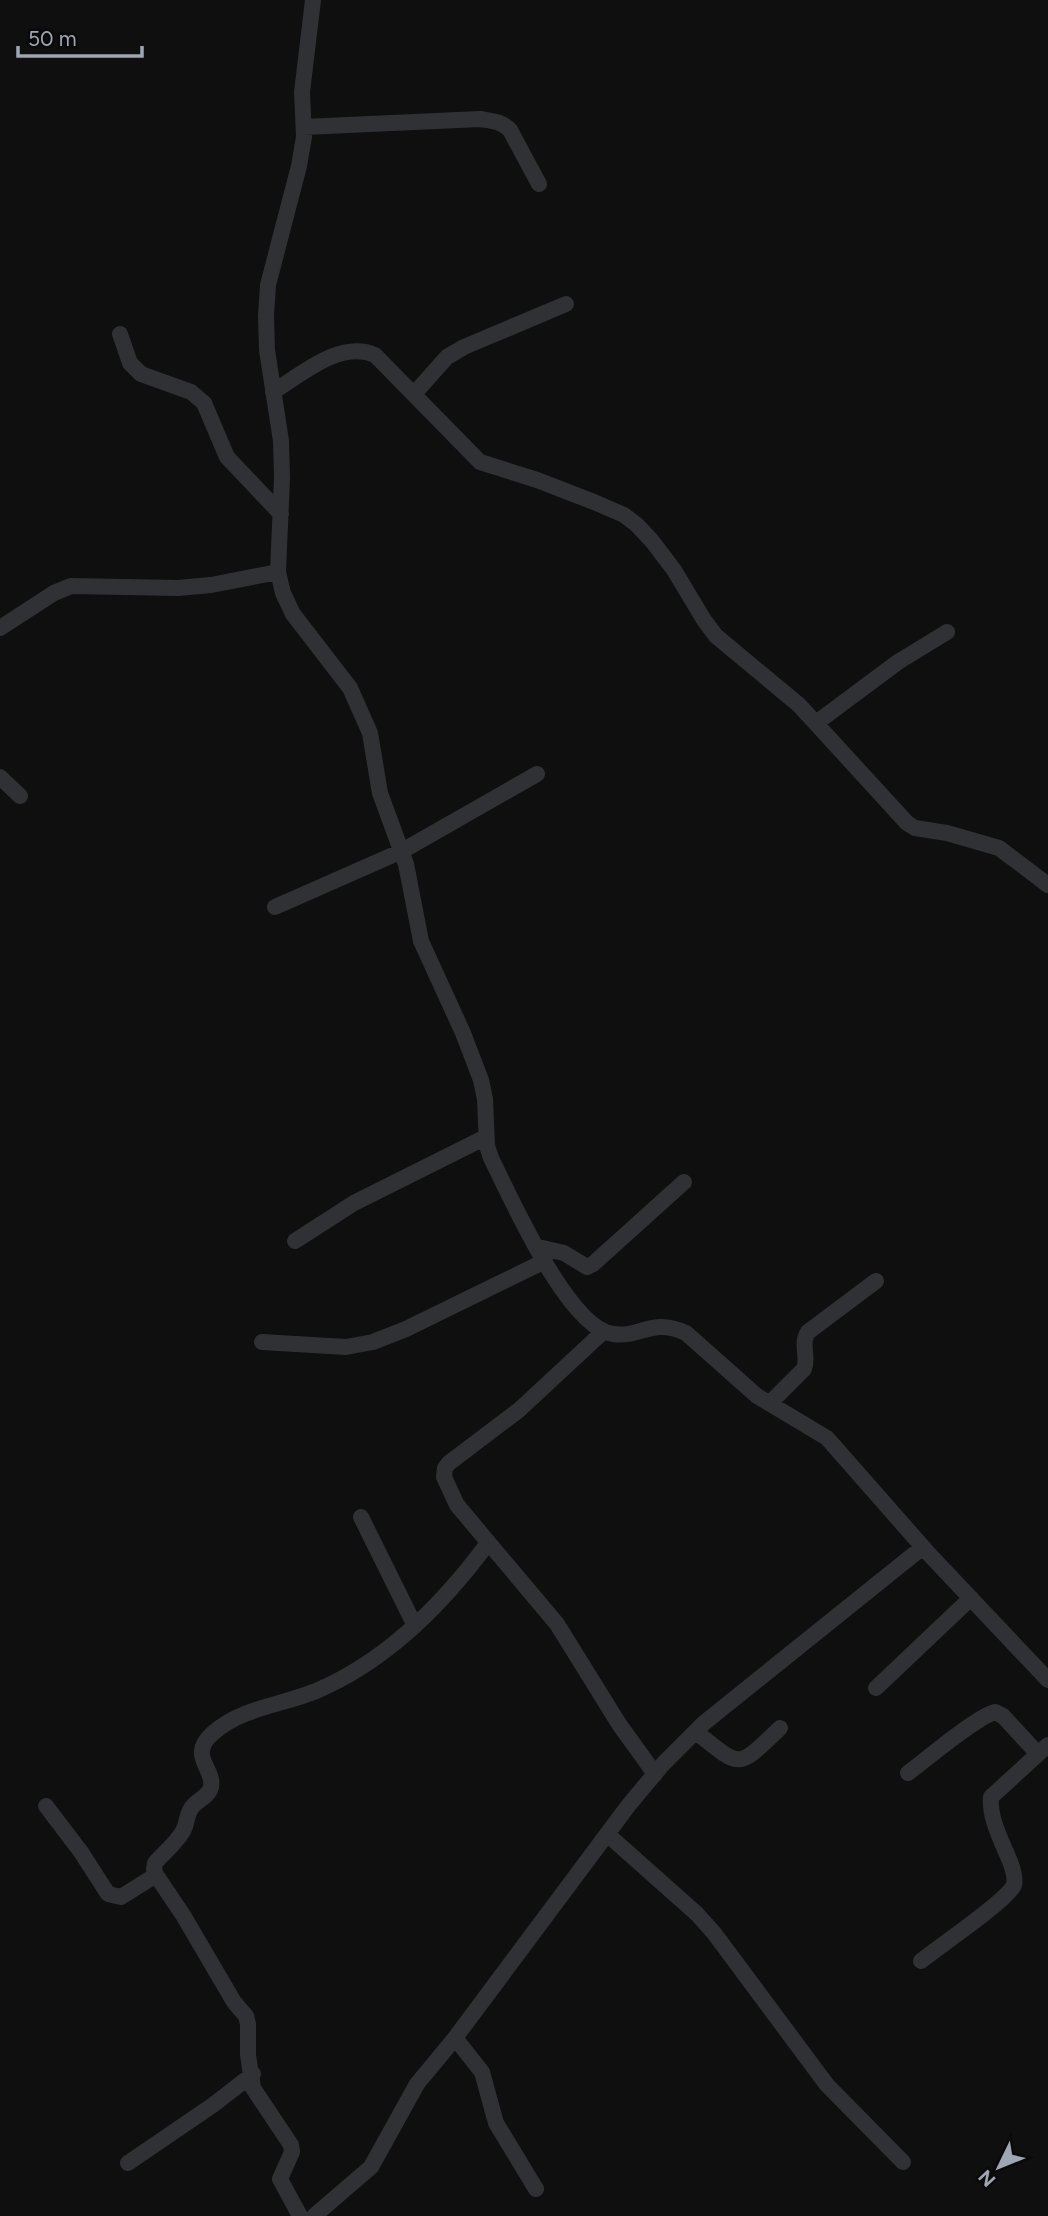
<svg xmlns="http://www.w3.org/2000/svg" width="1048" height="2216" font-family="Figtree,sans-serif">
  <rect width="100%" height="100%" fill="#0f0f10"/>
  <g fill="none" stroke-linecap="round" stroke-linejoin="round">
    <path stroke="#303135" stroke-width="16" d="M313,0L302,92L304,137L299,166L268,285L266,316L267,350L281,441L282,478L278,572L283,593L293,614L350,688L370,733L380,793L406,864L421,941L463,1033L481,1080L485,1099L487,1146L491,1158C511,1198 568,1328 613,1334C642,1338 651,1317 686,1333L757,1396L827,1438L929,1554L1048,1680
      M304,127L480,119C492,121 501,121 510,130L539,184
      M120,334L130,363L141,374L191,392L204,403L227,457L281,514
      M273,392C302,374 340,340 375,355L480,462L537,480L594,502L624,515L637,525L652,541L674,570L704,620L716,636L799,705L907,823L915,828L947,833L999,848L1048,885
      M414,394L447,357L464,347L566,304
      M0,628L54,593L71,586L178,588L211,585L278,572
      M816,723L898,662L947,632
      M0,777L20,796
      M275,907L402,851L537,774
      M295,1241L354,1203L486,1137
      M538,1247L564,1253L587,1267L593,1264L684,1182
      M604,1331L519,1410L449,1463L445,1468L444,1477L457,1505L557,1624L619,1724L655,1774
      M262,1342L346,1347L373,1342L406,1329L545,1261
      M770,1403L804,1369C809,1356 800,1345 808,1332L876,1281
      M361,1517L415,1626
      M876,1688L971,1598
      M696,1732C742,1769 737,1769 780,1728
      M908,1773C927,1759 976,1717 995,1712L1003,1716L1038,1754
      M46,1806L81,1852L108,1894L121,1897L156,1875
      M607,1834L697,1914L714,1933L827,2085L903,2162
      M921,1961C938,1947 1007,1901 1014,1885C1016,1879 1013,1870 1011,1864C1003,1843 989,1820 991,1797L1048,1745
      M455,2038L482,2072L496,2123L536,2189
      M128,2163L213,2105L253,2074
      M300,2216L280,2179L292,2152L291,2145L253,2088L248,2055V2024L246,2016L234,2002L183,1915L156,1875L154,1869L155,1863C164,1853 177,1842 183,1831C188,1822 186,1813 193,1806C198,1800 209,1796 211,1787C215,1768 187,1756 213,1733C241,1708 282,1705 316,1691C387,1661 443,1604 488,1543
      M314,2216L371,2167L417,2084L455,2038L628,1806L663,1764L704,1723L923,1547"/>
  </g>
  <g transform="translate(999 2167) rotate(227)" stroke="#0a0a0b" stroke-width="5" paint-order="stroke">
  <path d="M0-5L12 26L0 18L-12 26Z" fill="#9fa5b2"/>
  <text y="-10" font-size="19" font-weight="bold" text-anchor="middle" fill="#9fa5b2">N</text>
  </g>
  <path d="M18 46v10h124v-10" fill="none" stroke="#9fa5b2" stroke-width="3.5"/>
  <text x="28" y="46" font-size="21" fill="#9fa5b2" stroke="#0a0a0b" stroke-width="5" paint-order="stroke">50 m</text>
</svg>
